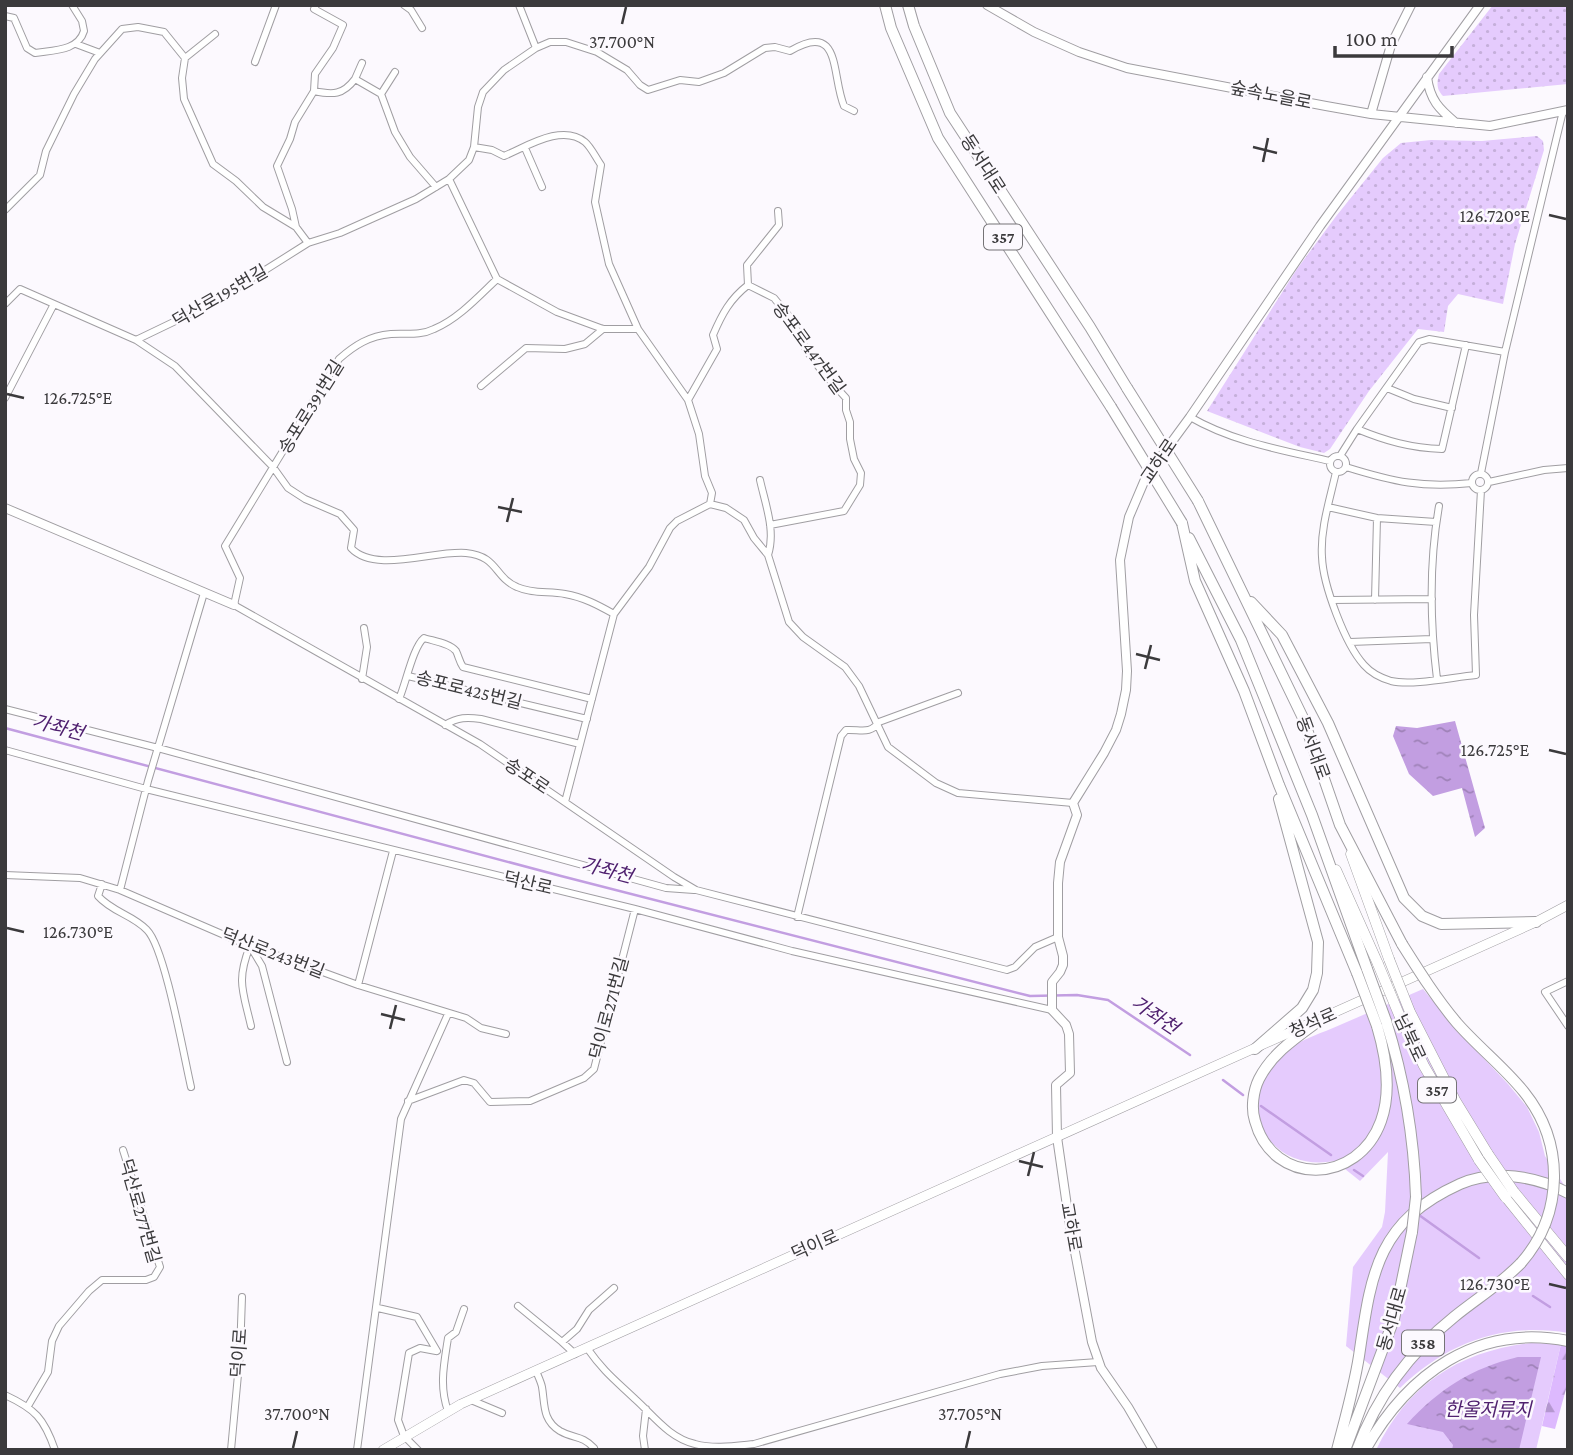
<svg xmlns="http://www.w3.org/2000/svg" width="1573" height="1455" font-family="'Crimson Pro','Noto Sans KR',serif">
  <defs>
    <pattern id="forest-firs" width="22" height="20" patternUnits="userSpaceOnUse" patternTransform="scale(1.75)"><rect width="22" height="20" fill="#ddb9fe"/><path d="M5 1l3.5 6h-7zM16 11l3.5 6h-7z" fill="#b497cf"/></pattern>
    <pattern id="park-dots" width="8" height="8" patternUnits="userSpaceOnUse" patternTransform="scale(1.75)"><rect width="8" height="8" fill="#e5cbfd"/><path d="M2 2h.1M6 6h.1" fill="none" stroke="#c5afda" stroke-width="1.8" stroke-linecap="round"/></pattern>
    <pattern id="water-ripples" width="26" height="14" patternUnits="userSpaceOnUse" patternTransform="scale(1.75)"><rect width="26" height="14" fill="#c29ee1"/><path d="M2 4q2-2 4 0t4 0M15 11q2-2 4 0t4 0" fill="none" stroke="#9f82b8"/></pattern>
  </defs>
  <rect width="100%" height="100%" fill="#fcf9fe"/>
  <path fill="#e5cbfd" d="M1423,989L1456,1029L1508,1084L1527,1107L1539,1132L1545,1156L1568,1191V1333C1502,1322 1447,1343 1400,1388L1346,1346L1353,1267L1382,1227L1385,1212L1388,1152L1360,1181L1335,1161C1311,1165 1289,1161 1271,1142C1248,1117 1257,1077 1281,1055C1295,1042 1316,1035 1333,1028C1363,1015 1393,1002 1423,989Z
    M1531,1343L1561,1344L1536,1450H1376C1408,1384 1460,1351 1531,1343Z"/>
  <path fill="url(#forest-firs)" d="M1561,1344L1568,1346V1382L1555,1429L1542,1426Z"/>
  <path fill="url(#park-dots)" d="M1493,5H1568V84L1443,96C1436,89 1437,83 1439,74Z
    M1537,136L1543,141L1544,150L1515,244L1503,304L1458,294L1448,306L1444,332L1418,329L1369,391L1330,449L1324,453L1300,447L1207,411L1297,269L1337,215L1383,158L1401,143L1431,140L1482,141Z"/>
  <path fill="url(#water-ripples)" d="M1455,721L1485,828L1475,837L1462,788L1433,796L1409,774L1393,736L1396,726L1417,728Z
    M1518,1357H1541L1519,1450H1452L1453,1445L1443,1432L1407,1424C1439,1389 1472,1368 1518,1357Z"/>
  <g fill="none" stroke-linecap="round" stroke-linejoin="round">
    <path stroke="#c29ee1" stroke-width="2.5" d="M5,728L561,876L1030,996L1077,995L1108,1000L1190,1055
      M1223,1080L1243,1095
      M1261,1106L1331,1155
      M1354,1170L1363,1176
      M1419,1215L1479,1258
      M1533,1296L1550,1307"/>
    <defs>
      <path id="minor" d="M404,5L411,10L422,28
        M519,5L536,48
        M5,16L14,18L27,48L35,53C54,50 78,51 84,31L82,21L72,5
        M76,44L100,53
        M185,58L215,34
        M255,62L276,5
        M362,63L355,79L381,94L395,132L410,157L436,187
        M314,91C333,95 343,95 355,79
        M381,94L395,72
        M474,147L492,150L504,156C526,147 562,123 585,142C591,147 596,158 601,165L595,202L609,264L638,329L688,400L699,434L705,476L712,493L710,504
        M525,148L542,187
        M449,179L497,279L557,312L603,329H638
        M5,210L40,175L46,151L74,94L95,59L122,29L138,27L164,32L185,58L182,78L184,99L213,164L236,181L263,207L296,227
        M308,243L296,227L292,209L277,166L290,139L295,122L314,91L315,74L333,48L343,25L314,9L316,5
        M497,279C478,297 458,319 434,329C420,336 406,333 391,334C369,336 355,345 339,359L225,546L240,578L234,605L480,744L674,877L696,890L1007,970L1015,967L1035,947L1058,937
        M748,285L774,298L792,320L806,350L824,374L846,398V410L850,422V439L854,459L861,473L860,485L844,511L770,525
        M5,304L20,289L136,340L175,366L273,467L288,488L305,499L340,514L354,530L351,548C375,574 434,550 466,553C498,556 494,577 517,587C532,594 549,591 565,594C583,597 598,605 614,614
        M136,340L213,303L308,243L340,233L416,199L449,179L469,160L474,147L478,107L483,92L504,70L536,48L550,42H566L597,52L627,70L640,85L648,90L680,80L699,82L724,73L765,48L775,47L790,51C842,20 831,75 844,106L854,111
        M481,386L526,348L565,349L585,344L603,329
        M1387,388L1414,399L1452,408
        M5,398L54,304
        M688,400L717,349L713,335C722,314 730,299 748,285L747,265L779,225L778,211
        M1190,417C1233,442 1282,450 1330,461
        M1357,429C1386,441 1411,448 1442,449L1466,345
        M1330 464a8 8 0 1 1 16 0a8 8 0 1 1-16 0Z
        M1340,456L1357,429L1419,342L1429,339L1505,352
        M1346,467C1394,482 1422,488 1472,483
        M1336,472C1330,499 1320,529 1322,557C1323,585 1345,644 1364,665C1371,673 1381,678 1391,681C1413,686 1453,677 1476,675L1474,615L1481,490
        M1481,473L1505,352L1563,111
        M1472 482a8 8 0 1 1 16 0a8 8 0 1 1-16 0Z
        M760,480C765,503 776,531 768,555
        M1489,482L1544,470L1568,468
        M710,504L726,508L744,520L754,538L768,555L789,622L803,637L845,667L859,686L888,747L936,783L958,793L1073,803
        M1328,507L1377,518L1436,522
        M1332,600L1432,599
        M1375,600L1377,518
        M1350,642L1432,639
        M408,676L587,719
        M362,679L367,647L364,628
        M1437,679C1430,622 1429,563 1439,506
        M399,699C406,683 413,647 424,638C433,641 450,643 456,651C459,657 459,661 463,667L592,699
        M5,709L158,748L666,888L694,890
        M445,725C458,717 467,717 481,719L580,744
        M5,750L146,789L635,909L792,951L1052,1010
        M565,802L614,614L649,567L670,528L677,521L710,504
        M5,875L80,878L120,890L238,941L358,985L466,1018L481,1028L506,1034
        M102,884L98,896C112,912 133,915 147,930C165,948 184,1057 191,1087
        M120,890L148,781L204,593
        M797,917L841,736L846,730C860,729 870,735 879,722L958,693
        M250,946L262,966L287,1062
        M250,946C236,981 243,991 251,1026
        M1568,981L1545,992L1568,1026
        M358,985L393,851
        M408,1101L464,1080L474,1083L490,1102L530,1101L584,1078L594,1069L635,909
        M518,1306L562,1342
        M378,1308L417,1317L437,1351
        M587,1348C604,1372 615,1380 635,1399C653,1415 669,1438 695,1444C714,1449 734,1446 754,1444L1000,1374L1042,1366L1098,1362
        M575,1354L562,1342L577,1329L589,1310L614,1288
        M536,1371C538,1376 541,1382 542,1387C545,1404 542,1420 560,1431C574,1439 582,1435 594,1448
        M5,1395C35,1409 44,1418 55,1450
        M471,1400L502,1413
        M28,1406L48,1372L52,1341L59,1326L89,1291L102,1280H146L154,1277L160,1267L123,1150
        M448,1411C439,1386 444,1364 448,1338L456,1332L464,1309
        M231,1450L240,1353L242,1297
        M357,1450L401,1119L448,1014
        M418,1450L404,1436L398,1420L409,1353L420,1348L436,1351
        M645,1450L643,1436L646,1409"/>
      <path id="tertiary" d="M987,5L1034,32L1079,52L1127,68L1326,106L1371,114L1490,126L1568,110
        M1427,77C1430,100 1439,109 1456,123
        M1371,114L1391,45L1411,5
        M5,508L234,605
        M1153,1450L1128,1407L1101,1368L1092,1342L1069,1220L1057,1137L1056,1085L1070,1073L1069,1034L1066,1025L1052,1010V982L1060,972L1063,965V956L1058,937V883L1060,862L1077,815L1073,803L1104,753L1116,730L1121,714L1126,690L1127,671L1120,560L1129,517L1146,477L1190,417L1320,226L1480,5"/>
      <path id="secondary" d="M1506,1198L1568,1275
        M383,1450L461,1404L1536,922L1568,905"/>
      <path id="primary" d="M1351,854L1389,959
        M1336,870L1378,964
        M1410,1012L1455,1100L1488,1154
        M1400,1017L1424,1066L1479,1160
        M1514,1192L1568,1257"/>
      <path id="trunk" d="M885,5L891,28L938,138L1111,407
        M908,5L914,26L950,113L1090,327L1127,388
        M1198,501L1303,718L1340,825L1402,944
        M1182,523L1195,581L1244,691L1279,785L1357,973
        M1189,538L1241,640L1312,815L1367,969
        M1251,602L1282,635L1328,723L1404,898L1422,916L1441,924L1536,922
        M1320,1020C1297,1037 1272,1053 1259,1079C1253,1091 1251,1109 1255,1121C1273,1187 1358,1185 1381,1121C1392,1090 1386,1056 1377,1026
        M1386,1021C1404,1078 1414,1137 1416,1197
        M1255,1049L1302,1008L1313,990L1317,973L1318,942L1279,799
        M1337,1450C1345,1419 1354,1388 1359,1356C1371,1275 1376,1222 1460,1184C1494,1169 1536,1176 1568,1193
        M1345,1450L1394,1319L1412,1232
        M1357,1450C1377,1396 1409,1353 1454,1317C1476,1299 1501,1284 1521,1263
        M1365,1450C1408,1374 1477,1323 1568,1341"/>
    </defs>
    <use href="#minor" stroke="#a09ea2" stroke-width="8"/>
    <use href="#tertiary" stroke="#a09ea2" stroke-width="10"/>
    <use href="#secondary" stroke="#a09ea2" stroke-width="10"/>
    <use href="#primary" stroke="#a09ea2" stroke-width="11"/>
    <use href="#trunk" stroke="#a09ea2" stroke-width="12"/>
    <use href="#minor" stroke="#fff" stroke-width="6"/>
    <use href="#tertiary" stroke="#fff" stroke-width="8"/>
    <use href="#secondary" stroke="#fff" stroke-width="9"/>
    <use href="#primary" stroke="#fff" stroke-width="10"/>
    <use href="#trunk" stroke="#fff" stroke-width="10"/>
    <defs>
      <path id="primary-bridge" d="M1389,959L1410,1012
        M1378,964L1400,1017
        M1488,1154L1514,1192
        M1479,1160L1506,1198"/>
      <path id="trunk-bridge" d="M1127,388L1198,501
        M1111,407L1182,523
        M1402,944C1419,971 1436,998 1457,1023C1478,1047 1504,1067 1524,1092C1565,1143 1564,1214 1521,1263
        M1367,969L1386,1021
        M1357,973L1377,1026
        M1412,1232L1416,1197"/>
    </defs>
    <use href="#primary-bridge" stroke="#a09ea2" stroke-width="11" stroke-linecap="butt"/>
    <use href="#trunk-bridge" stroke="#a09ea2" stroke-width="12" stroke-linecap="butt"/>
    <use href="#primary-bridge" stroke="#fff" stroke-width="10"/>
    <use href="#trunk-bridge" stroke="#fff" stroke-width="10"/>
  </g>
  <path fill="none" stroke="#3b3a3c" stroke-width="2.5" d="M622,24L626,7M1253,147L1277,153M1263,162L1268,138M1549,215L1566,219M7,394L24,398M498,507L522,512M507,522L513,498M1136,654L1160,660M1145,669L1151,645M1549,750L1566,754M7,928L24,932M381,1014L405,1020M390,1029L396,1005M1019,1161L1043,1167M1028,1176L1034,1152M1549,1284L1566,1288M293,1448L297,1431M966,1448L970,1431"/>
  <g text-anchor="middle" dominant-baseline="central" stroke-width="5" stroke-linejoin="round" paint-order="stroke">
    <g fill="#fcf9fe" stroke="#757376" stroke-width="2">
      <rect x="984" y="224.5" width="38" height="25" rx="5"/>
      <rect x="1418" y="1077.5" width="38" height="25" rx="5"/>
      <rect x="1402" y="1330.5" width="42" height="25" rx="5"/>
    </g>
    <g font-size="16" font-weight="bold" fill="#3b3a3c">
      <text x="1003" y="237">357</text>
      <text x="1437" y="1090">357</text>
      <text x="1423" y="1343">358</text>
    </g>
    <g font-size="18" fill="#3b3a3c" stroke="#fcf9fe">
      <text transform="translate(1271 95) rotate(11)">숲속노을로</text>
      <text transform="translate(983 164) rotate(57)">동서대로</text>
      <text transform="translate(220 296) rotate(-30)">덕산로195번길</text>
      <text transform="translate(809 348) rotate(54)">송포로447번길</text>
      <text transform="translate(311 407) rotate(-58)">송포로391번길</text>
      <text transform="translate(1159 461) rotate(-56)">교하로</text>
      <text transform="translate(469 690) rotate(14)">송포로425번길</text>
      <text transform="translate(1313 748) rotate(70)">동서대로</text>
      <text transform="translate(527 776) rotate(34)">송포로</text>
      <text transform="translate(528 883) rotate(13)">덕산로</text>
      <text transform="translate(273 953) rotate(21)">덕산로243번길</text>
      <text transform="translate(609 1008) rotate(-75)">덕이로271번길</text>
      <text transform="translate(1313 1023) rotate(-24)">청석로</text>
      <text transform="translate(1410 1038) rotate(65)">남북로</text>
      <text transform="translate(140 1211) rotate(74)">덕산로277번길</text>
      <text transform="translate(1071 1227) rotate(80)">교하로</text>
      <text transform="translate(815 1245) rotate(-24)">덕이로</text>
      <text transform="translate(1392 1319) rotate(-74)">동서대로</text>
      <text transform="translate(239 1353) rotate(-86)">덕이로</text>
    </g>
    <g font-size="19" font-style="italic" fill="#4f206f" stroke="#fcf9fe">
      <text transform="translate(58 727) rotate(15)">가좌천</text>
      <text transform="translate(607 870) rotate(15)">가좌천</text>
      <text transform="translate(1155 1015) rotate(34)">가좌천</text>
      <text x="1488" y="1409">한울저류지</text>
    </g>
  </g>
  <g font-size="18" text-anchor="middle" fill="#3b3a3c" stroke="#fcf9fe" stroke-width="5" stroke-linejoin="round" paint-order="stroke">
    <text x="622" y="48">37.700°N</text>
    <text x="1495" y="222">126.720°E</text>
    <text x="78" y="404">126.725°E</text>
    <text x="1495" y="756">126.725°E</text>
    <text x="78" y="938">126.730°E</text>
    <text x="1495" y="1290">126.730°E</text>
    <text x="297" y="1420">37.700°N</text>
    <text x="970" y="1420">37.705°N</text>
  </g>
  <rect width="1573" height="1455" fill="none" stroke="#3b3a3c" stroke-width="14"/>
  <path d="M1335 46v10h117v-10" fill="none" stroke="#3b3a3c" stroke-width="3.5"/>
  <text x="1346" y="46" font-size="21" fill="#3b3a3c" stroke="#fcf9fe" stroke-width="5" paint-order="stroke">100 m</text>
</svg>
